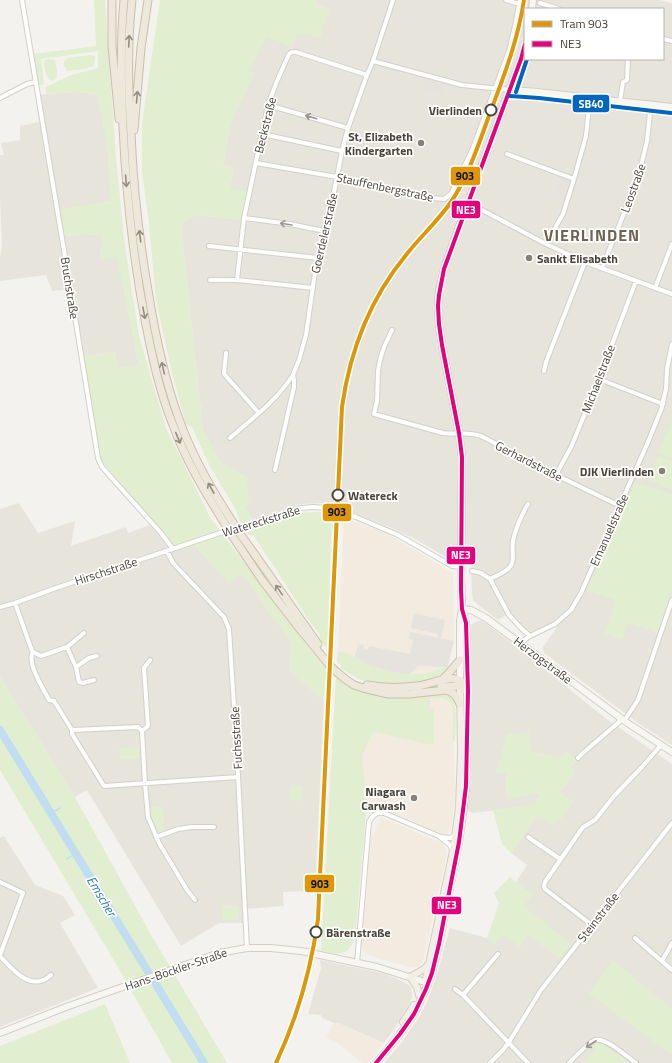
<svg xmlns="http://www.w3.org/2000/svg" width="672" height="1063" font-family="'Titillium Web',sans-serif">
  <rect width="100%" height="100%" fill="#f4f2ee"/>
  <path fill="#e7e4dc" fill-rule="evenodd" d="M317,0H659L672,3V745L638,723L544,653L543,647L557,627L552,623L542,628L530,632L518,621L511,612L498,620L481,607L473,600L472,593L471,563L451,560L415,539L394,529L334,505L320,503L302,504L252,519L245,508L247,477L239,474L221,463L203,430L181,226L186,219L196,215L242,220L230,188L233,168L223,165L230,126L237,109L254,73L249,71L267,35L291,47L296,34L316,4ZM525,9H663V59H525Z
    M75,92L97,94L107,140L111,201L61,210L65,236L101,234L103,242L100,250L117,256L139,365L118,368L115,352L83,356L72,289L52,291L46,275L0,281V258L2,246L0,196V155H4L1,143L20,140V126L39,122L35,95Z
    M19,503L38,533L75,521L71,546L126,527L128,533L150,525L172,551L193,544L229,583L241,573L248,580L255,589L259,598L292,643L289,670L321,698L324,699L315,891L283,892L284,906L243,909V923H219L181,946L87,790L75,797L0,677V509Z
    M481,620L529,656L605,718L672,764V1063H384L402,1042L418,1019L426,1004L436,978L450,928L487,938L495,944L502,935L529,934L560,959L523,906L532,895L516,882L527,865L511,853L538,814L561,818L573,802L559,792L575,773L570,767L577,760L559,758L532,752L496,773H506L507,799L541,793L535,805L474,813L467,811L469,625Z
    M4,836L35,885L63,896L75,915L60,923L98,988L0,1027V838Z
    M320,960L382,973L395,978L409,985L411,988L412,993V997L410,1002L395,1028L384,1043L338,1023H334L321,1017V1015L308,1014L321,968Z"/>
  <path fill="#f3ebdf" d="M344,518L378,530L400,541L440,565L453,574L454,639L448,666L426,674H403L338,651Z
    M431,698H446L452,704L453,708L455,796L451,829L445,835L367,801L362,756L373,732L434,744V709L429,708Z
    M381,817L442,843L445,847L447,853L423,961L420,965L416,967H410L374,957L366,954L362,948L361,941L367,889L370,839Z
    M334,1023H338L384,1043L369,1063H362L339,1044L326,1038Z"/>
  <path fill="#e6e2de" d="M414,613L445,620L441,638H437L438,634L411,628Z"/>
  <path fill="#e1eecf" d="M94,0H105L116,159L125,246L139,336L166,428L210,517L308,647L326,667L324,699L321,698L289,670L292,643C281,628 270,614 260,599C253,589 250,582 241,573L229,584L193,544L176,550L101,460L83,356L115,352L119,368L139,365L117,257L101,259L100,250L103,242L101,234L64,236L61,209L111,201L107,140L97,94L75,92L46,94V87L71,75L98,68V51L41,59L44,84L37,86L32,54L96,46Z
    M160,0H317L316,4L330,9L320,38L303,34L302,36L297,34L291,47L267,36L250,71L255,73L237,109L230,126L223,165L233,168L230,188L247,191L242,220L196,215L186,219L181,226L203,430L221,463L239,474L247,477L249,504L246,508L252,519L241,523L238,517L237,511L219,482L208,462L192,427L186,425L171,369L156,300L149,223L142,172V123Z
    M91,55L95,56C95,59 95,63 93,66C87,70 73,70 67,71L64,66V61L67,58Z
    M48,59L55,60L57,70V77L55,79L51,81C45,75 44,69 44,60Z
    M672,420V459L658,453Z
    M658,456L672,461V490L648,480Z
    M635,482L672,494V590L657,633L628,623L622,640L605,634L615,600L586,590L598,569Z
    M320,512L332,514L327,649L321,641L320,635L308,619L254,536L249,535L245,528L297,513Z
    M338,651L355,656L370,666L403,674H426L448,666L449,670L446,674L435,680L396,686L370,683L358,679L341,668V665L337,662Z
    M336,676C360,695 384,699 415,697V696L442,693L449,694C450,698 453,701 455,706C457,717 455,730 455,741H453V708C449,696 441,698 431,698L429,708L434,709V745L373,732L362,756L367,801L355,938C347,958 339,954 321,951Z
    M0,677L75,797L150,933L227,1063H172L119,969L0,770Z
    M529,732L532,752L559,758L566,751L577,760L570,767L575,773L559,792L573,802L561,819L559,818L554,826L538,815L511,853L502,844L493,810L535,805L541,793L507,799L506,773H496L507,734Z
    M139,747L140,758L120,759L119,748Z
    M291,785L303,786L301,801L290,800Z
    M149,807H163L165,831L159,833C151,828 150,816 149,807Z
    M510,877L532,895L524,906L571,944L560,959L529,934L520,947L503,935L495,945L487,938L499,903L494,893Z
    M239,905V920H223L222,906Z
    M613,960L672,1009V1055L589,994Z
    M105,1004L130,1063H0V1046Z
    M598,1042L609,1048L629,1063H583L595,1050L591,1045Z"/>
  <path fill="#e6e3df" d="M426,80L444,86L441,95L424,89V83Z
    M560,177L571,180L565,199L555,195Z
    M410,632L454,641L448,666L445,667L418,666L410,674H403L369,666L355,656L358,644L364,645L363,649L368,650L369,646L410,654L413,640L409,639Z"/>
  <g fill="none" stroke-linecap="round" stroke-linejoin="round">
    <path stroke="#c0ddf1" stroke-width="1.5" d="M51,813L60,808
      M67,859L76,853"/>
    <path stroke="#c0ddf1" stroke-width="8" d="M0,730L204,1063"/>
    <defs>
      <path id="street" d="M22,0L68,274L98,458L102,467L161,533L173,549
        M506,0L519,4
        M540,3L559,9
        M663,39L672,41
        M373,61L462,85L510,90
        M0,98L27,84L35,82
        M620,101L623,82L627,80L628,59
        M268,105L348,128
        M262,134L342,151
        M507,154L574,179
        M256,163L337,177L432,198L444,199L451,194L473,148L509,51L515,26L520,0
        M467,202L546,244L585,262L672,294
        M244,218L290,224L324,231
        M546,244L563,214L574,179L586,136L590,98
        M209,246L318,258
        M602,268L633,191L641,166L647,141L651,104
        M210,280H237L313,288
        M237,280L244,218L268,105L277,81L289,54L292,52H296L367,75
        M655,288L672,244
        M392,330L384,347L380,360L378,371L377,401L374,414L443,433C457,435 468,431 481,436L556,475L620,506
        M226,353L224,373L225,375L259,413
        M544,371L546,362L585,262
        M599,379L663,404
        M230,438C252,419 277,400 293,375
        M275,470L294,387V380L293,375L299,360L306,335L315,272L333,197L342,151L348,128L367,75L373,61L393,0
        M556,475L572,445L599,379L636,281
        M235,528L301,508L313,507L330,508L356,517L398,535L452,566L461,567
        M167,551L173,563L224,617L229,629L236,737L247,948
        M472,571L481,573L490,579L509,615L522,629L530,636
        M490,579C496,576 504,573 509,568C516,561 511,550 513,541C515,530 522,514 528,504
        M15,603L31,648L33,652L41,656L67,647L84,633
        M0,607L15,603L53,589L229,530
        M520,643L530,636L555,624L571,610L581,593L648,442L661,410L666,389L667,369L672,344
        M67,647L76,667L89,658L97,656
        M33,652C26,662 44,690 49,700L54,701L72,730V734L104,786L238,777
        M76,667L79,682L83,683L94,680
        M624,721L638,700L672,600
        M72,730L138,727L142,731L145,783L148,817L159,843L187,890L195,900
        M142,731L148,726L144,668L150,660
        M578,758L584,752L618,723L621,719
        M156,837L178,829L192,827H214
        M528,837L560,859
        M441,838L450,845L452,850
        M0,882L23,893L0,955
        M592,925L545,889L544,886L545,882L583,827L595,820L614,796L642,767L661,745
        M635,938L672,970
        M0,956C13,970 31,993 51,975
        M662,961L672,943
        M357,963L369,822C373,815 376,812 384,813L441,837L451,838L456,833
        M455,989L463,995L528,1063
        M463,995L498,954
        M490,1063L503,1050L509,1042L541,990L672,823
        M569,1063C575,1057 588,1043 595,1040C606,1037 627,1057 636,1063"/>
      <path id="secondary" d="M532,9L533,0
        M510,90C536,91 563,95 589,98C617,102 645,103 672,107
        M462,609L471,610L486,618L626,722L672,752
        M463,612L466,623L467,681
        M460,684V621L462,609L461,575L462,457L459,433L442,345L439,324L438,306L439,290L444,269L453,243L521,59L525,44
        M0,1033L66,1007L219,953L247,948H271L301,951L377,967L428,983"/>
      <path id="primary" d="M426,978L453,851L459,808L461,751L460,686L463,684
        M419,995L417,987L410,977L424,969L429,964
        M403,1022L414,1005
        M376,1063L400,1034L414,1014L426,989L432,973L439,944L459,842L463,814L466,786L467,681"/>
      <path id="highway" d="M112,0V46L119,119
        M124,0C120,42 121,85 123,127C126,192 133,256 145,320C152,355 159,391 173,425C186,461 205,492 225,524
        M132,0C127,44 128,89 131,133C133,186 139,238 148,290C155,334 164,378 179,419C192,456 211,489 232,521
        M134,130L141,48L148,0
        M241,535L318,644
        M233,537L262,580L299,628L331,667L345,679L354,685L363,688L388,694H409L446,690C454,692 457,697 460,704
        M443,679L448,674L460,660
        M367,685C383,688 400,688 417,686C428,685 449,675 459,680C464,682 464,686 464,690
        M441,687L460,686"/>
    </defs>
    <use href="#street" stroke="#d2d0cb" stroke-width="6"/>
    <use href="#secondary" stroke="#d3cfc5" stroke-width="8"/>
    <use href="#primary" stroke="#d6cebb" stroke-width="8"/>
    <use href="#highway" stroke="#ccbfa9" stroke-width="9"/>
    <use href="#street" stroke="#fdfdfc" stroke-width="4"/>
    <use href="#secondary" stroke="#f7f6f1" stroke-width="6"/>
    <use href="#primary" stroke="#f2efe6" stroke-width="6"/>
    <use href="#highway" stroke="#ede8db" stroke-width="7"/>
    <defs>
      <path id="highway-bridge" d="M232,521L241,535
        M225,524L233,537"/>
    </defs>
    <use href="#highway-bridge" stroke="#ccbfa9" stroke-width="9" stroke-linecap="butt"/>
    <use href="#highway-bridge" stroke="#ede8db" stroke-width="7"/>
    <defs>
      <path id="bus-1" d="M376,1063L400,1034L414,1014L426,989L432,973L439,944L459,842L466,786L468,691L466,623L462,609L461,589L462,457L459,433L442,345L439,324L438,306L439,295L444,269L521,59L525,44"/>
      <path id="bus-2" d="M516,92L527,59
        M510,96L539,98L671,113"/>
    </defs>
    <use href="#bus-1" stroke="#fff" stroke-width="7"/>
    <use href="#bus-2" stroke="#fff" stroke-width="7"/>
    <use href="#bus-1" stroke="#e5007d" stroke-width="4"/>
    <use href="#bus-2" stroke="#0065bd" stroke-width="4"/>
    <defs>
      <path id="tram-1" d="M276,1063C298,1016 311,970 318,919L342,407C350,350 369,300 406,255C420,237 438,221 451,202C469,175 479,143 490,113C504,76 518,40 524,0"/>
    </defs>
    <use href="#tram-1" stroke="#fff" stroke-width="7"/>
    <use href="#tram-1" stroke="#dd9709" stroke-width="4"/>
  </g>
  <defs><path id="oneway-shaft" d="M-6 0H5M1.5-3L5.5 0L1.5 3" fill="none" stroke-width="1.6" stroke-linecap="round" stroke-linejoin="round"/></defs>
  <g stroke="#948e82">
    <use href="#oneway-shaft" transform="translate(129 41) rotate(-87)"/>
    <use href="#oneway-shaft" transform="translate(137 97) rotate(-85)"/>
    <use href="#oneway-shaft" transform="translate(126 181) rotate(85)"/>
    <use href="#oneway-shaft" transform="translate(140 236) rotate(-97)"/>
    <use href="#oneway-shaft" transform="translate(144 313) rotate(79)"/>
    <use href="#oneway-shaft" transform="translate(163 368) rotate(-103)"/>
    <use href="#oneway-shaft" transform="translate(178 438) rotate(68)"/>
    <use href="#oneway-shaft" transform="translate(211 488) rotate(-119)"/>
    <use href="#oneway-shaft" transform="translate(279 590) rotate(-125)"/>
  </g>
  <g stroke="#9b9791">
    <use href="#oneway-shaft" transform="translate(311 117) rotate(-164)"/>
    <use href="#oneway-shaft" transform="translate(286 224) rotate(-171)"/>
    <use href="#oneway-shaft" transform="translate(591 1044) rotate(147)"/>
  </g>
  <g fill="#fff" stroke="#4b4439" stroke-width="2">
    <circle cx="491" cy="110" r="5.5"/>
    <circle cx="338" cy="495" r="5.5"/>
    <circle cx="316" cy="932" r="5.5"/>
  </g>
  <g fill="#868178" stroke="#fff" stroke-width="1.5">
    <circle cx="421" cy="143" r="4"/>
    <circle cx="529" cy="258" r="4"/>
    <circle cx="662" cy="471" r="4"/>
    <circle cx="414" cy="798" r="4"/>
  </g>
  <g text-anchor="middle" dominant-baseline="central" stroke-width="3.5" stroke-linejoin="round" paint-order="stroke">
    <g font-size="12" font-weight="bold" fill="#4b4439" stroke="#fff" text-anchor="start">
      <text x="482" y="110" text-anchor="end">Vierlinden</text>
      <text x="348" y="495">Watereck</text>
      <text x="326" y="932">Bärenstraße</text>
    </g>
    <g font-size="12" fill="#4b4439" stroke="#fff">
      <text transform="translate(265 125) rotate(-76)">Beckstraße</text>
      <text transform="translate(385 187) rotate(12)">Stauffenbergstraße</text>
      <text transform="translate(633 188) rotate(-70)">Leostraße</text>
      <text transform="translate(324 233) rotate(-77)">Goerdelerstraße</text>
      <text transform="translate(70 288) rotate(81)">Bruchstraße</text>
      <text transform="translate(598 379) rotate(-69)">Michaelstraße</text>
      <text transform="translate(529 461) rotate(27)">Gerhardstraße</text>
      <text transform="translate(261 521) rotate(-17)">Watereckstraße</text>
      <text transform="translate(609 530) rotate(-66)">Emanuelstraße</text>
      <text transform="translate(106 571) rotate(-18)">Hirschstraße</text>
      <text transform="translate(543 660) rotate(37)">Herzogstraße</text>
      <text transform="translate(236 738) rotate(-93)">Fuchsstraße</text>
      <text transform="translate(598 917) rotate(-52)">Steinstraße</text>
      <text transform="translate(176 969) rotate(-19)">Hans-Böckler-Straße</text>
    </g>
    <g font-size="12" font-weight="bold" fill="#4b4439" stroke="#fff" text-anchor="end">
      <text x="413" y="136">St, Elizabeth<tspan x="413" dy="14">Kindergarten</tspan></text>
      <text x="537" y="258" text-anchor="start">Sankt Elisabeth</text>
      <text x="654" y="471">DJK Vierlinden</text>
      <text x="406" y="791">Niagara<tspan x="406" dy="14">Carwash</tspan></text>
    </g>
    <g font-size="13" font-style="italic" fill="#2e7ab2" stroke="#fff">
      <text transform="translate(102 896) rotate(59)">Emscher</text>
    </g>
    <g font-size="16" font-weight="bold" letter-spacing="1" fill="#6e6250" stroke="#fff">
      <text x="592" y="235">VIERLINDEN</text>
    </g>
  </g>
  <g stroke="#fff" stroke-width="1.5">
    <rect x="572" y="94" width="38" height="19" rx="4" fill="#0065bd"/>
    <rect x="450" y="166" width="31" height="20" rx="4" fill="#dd9709"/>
    <rect x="451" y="200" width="30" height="19" rx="4" fill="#e5007d"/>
    <rect x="322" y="503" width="30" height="19" rx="4" fill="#dd9709"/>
    <rect x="446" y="546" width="30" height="19" rx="4" fill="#e5007d"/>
    <rect x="304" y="874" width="31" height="19" rx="4" fill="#dd9709"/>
    <rect x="431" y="896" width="31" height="19" rx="4" fill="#e5007d"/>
  </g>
  <g font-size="11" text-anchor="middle" font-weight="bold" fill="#fff">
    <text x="591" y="108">SB40</text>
    <text x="466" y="214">NE3</text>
    <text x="461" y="559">NE3</text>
    <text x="447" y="909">NE3</text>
  </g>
  <g font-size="11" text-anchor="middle" font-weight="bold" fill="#111">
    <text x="465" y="180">903</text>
    <text x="337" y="516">903</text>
    <text x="320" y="888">903</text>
  </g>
  <rect x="524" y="8" width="140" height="52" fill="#ffffff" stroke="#b7b4b0"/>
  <rect x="532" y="21" width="20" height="6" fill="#dd9709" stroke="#b7b4b0"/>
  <text x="560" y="28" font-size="12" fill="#4b4439">Tram 903</text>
  <rect x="532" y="41" width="20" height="6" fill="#e5007d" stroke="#b7b4b0"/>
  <text x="560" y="48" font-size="12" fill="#4b4439">NE3</text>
</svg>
